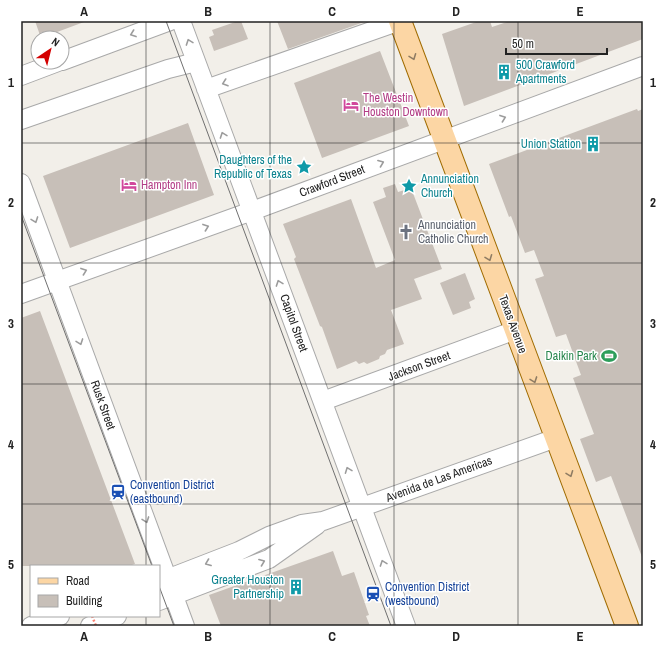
<svg xmlns="http://www.w3.org/2000/svg" width="664" height="647" font-family="'Archivo Narrow',sans-serif">
  <rect width="100%" height="100%" fill="#f2efe9"/>
  <path fill="#c7bfb8" d="M35,21H84V22L41,38Z
    M238,21H241L248,39L214,51L209,37L214,35L212,30Z
    M277,21H367L288,49Z
    M479,21H490L492,27L510,21H643V39L464,106L442,34Z
    M380,51L409,126L322,158L294,83Z
    M637,109L638,111L643,109V557H642L611,476L596,482L580,439L594,434L573,378L581,375L566,334L556,337L535,279L544,276L534,250L525,253L511,216L509,217L489,164Z
    M188,123L214,195L70,248L43,176Z
    M395,184L398,192L411,188L442,269L414,279L422,299L391,310L404,344L387,350L385,354L380,356L379,359L367,364L364,362L359,364L356,361L337,369L322,327L320,326L294,259L296,257L283,224L351,199L376,268L395,260L373,202L386,197L383,188Z
    M465,273L475,299L469,302L471,308L453,315L440,283Z
    M40,311L135,564L129,566H21V318Z
    M333,551L342,576L354,572L369,615L366,616L370,626H221L209,595Z"/>
  <g fill="none" stroke-linecap="round" stroke-linejoin="round">
    <defs>
      <path id="minor" d="M181,21L406,626
        M62,61L170,21
        M21,76L58,62
        M206,89L400,21
        M21,120L168,69L196,62
        M21,183L185,626
        M21,294L252,211L643,66
        M323,401L516,330
        M159,582L239,551L269,536L302,524L323,521L556,438
        M159,601L269,559L317,525
        M31,626L60,616
        M90,626L117,616"/>
      <path id="major" d="M400,21L627,626"/>
    </defs>
    <use href="#minor" stroke="#a9a9a9" stroke-width="20"/>
    <use href="#major" stroke="#a06b00" stroke-width="24"/>
    <use href="#minor" stroke="#fff" stroke-width="18"/>
    <use href="#major" stroke="#fcd6a4" stroke-width="22"/>
    <path stroke="#707070" stroke-width="1" d="M166,21L391,626
      M21,215L152,566
      M159,586L174,626"/>
    <path stroke="#fa8072" stroke-width="2.5" stroke-dasharray="2 2" stroke-linecap="butt" d="M92,616L96,626"/>
  </g>
  <defs><path id="oneway-chevron" d="M-2-3.5L2.5 0L-2 3.5" fill="none" stroke-width="1.6" stroke-linecap="round" stroke-linejoin="round"/></defs>
  <g stroke="#9c9c9c">
    <use href="#oneway-chevron" transform="translate(133 34) rotate(160)"/>
    <use href="#oneway-chevron" transform="translate(189 42) rotate(-110)"/>
    <use href="#oneway-chevron" transform="translate(225 83) rotate(161)"/>
    <use href="#oneway-chevron" transform="translate(503 118) rotate(-20)"/>
    <use href="#oneway-chevron" transform="translate(223 135) rotate(-110)"/>
    <use href="#oneway-chevron" transform="translate(381 163) rotate(-21)"/>
    <use href="#oneway-chevron" transform="translate(35 220) rotate(70)"/>
    <use href="#oneway-chevron" transform="translate(206 227) rotate(-20)"/>
    <use href="#oneway-chevron" transform="translate(84 271) rotate(-20)"/>
    <use href="#oneway-chevron" transform="translate(279 283) rotate(-110)"/>
    <use href="#oneway-chevron" transform="translate(80 342) rotate(70)"/>
    <use href="#oneway-chevron" transform="translate(348 470) rotate(-111)"/>
    <use href="#oneway-chevron" transform="translate(146 520) rotate(70)"/>
    <use href="#oneway-chevron" transform="translate(262 562) rotate(-21)"/>
    <use href="#oneway-chevron" transform="translate(208 563) rotate(159)"/>
    <use href="#oneway-chevron" transform="translate(383 563) rotate(-110)"/>
  </g>
  <g stroke="#8f7c63">
    <use href="#oneway-chevron" transform="translate(413 57) rotate(69)"/>
    <use href="#oneway-chevron" transform="translate(489 258) rotate(69)"/>
    <use href="#oneway-chevron" transform="translate(534 380) rotate(70)"/>
    <use href="#oneway-chevron" transform="translate(570 474) rotate(69)"/>
  </g>
  <path fill="none" stroke="#222" stroke-width="1" stroke-opacity="0.55" d="M146,21V566M270,21V626M394,21V626M518,21V626M21,143H643M21,263H643M21,384H643M21,504H643M146,616V626"/>
  <defs>
    <symbol id="building-bare" viewBox="-9 -9 18 18"><path d="M-4-6H4V6H1V3H-1V6H-4ZM-2.5-4.3h1.7v1.8h-1.7ZM.8-4.3h1.7v1.8H.8ZM-2.5-1h1.7V.8h-1.7ZM.8-1h1.7V.8H.8Z" fill="#0f9aa8" stroke="#fff" stroke-width="2.5" paint-order="stroke"/></symbol>
    <symbol id="hotel-bare" viewBox="-9 -9 18 18"><path d="M-6-4.5h1.5V1H6V5H4.5V3h-9V5H-6ZM-4 0a1.8 1.8 0 1 1 3.6 0ZM.5 0V-2.5h3Q6-2.5 6 0Z" fill="#d1479c" stroke="#fff" stroke-width="2.5" paint-order="stroke"/></symbol>
    <symbol id="sight-bare" viewBox="-9 -9 18 18"><path d="M0-6L1.8-2.2L6-1.7L2.9 1.2L3.7 5.4L0 3.3L-3.7 5.4L-2.9 1.2L-6-1.7L-1.8-2.2Z" fill="#0f9aa8" stroke="#fff" stroke-width="2.5" paint-order="stroke"/></symbol>
    <symbol id="church-bare" viewBox="-9 -9 18 18"><path d="M-1.2-6h2.4v3.5h3.3v2.4h-3.3V6h-2.4V-.1h-3.3v-2.4h3.3Z" fill="#6b7280" stroke="#fff" stroke-width="2.5" paint-order="stroke"/></symbol>
    <symbol id="stadium-bare" viewBox="-9 -9 18 18"><path d="M0-5a6.5 5 0 1 0 0 10a6.5 5 0 1 0 0-10ZM-3.5-1.8h7v3.6h-7Z" fill="#2e9e5b" stroke="#fff" stroke-width="2.5" paint-order="stroke"/></symbol>
    <symbol id="station-bare" viewBox="-9 -9 18 18"><path d="M-3-6H3Q5-6 5-4V2Q5 4 3 4L4.5 6H3L1.5 4h-3L-3 6H-4.5L-3 4Q-5 4-5 2V-4Q-5-6-3-6ZM-3.5-4v3h7v-3ZM-3.5 1v1.5H-2V1ZM2 1v1.5H3.5V1Z" fill="#1a4fb4" stroke="#fff" stroke-width="2.5" paint-order="stroke"/></symbol>
  </defs>
  <g fill-rule="evenodd">
    <use href="#building-bare" x="493" y="61" width="22" height="22"/>
    <use href="#hotel-bare" x="340" y="94" width="22" height="22"/>
    <use href="#building-bare" x="582" y="133" width="22" height="22"/>
    <use href="#sight-bare" x="293" y="156" width="22" height="22"/>
    <use href="#hotel-bare" x="118" y="174" width="22" height="22"/>
    <use href="#sight-bare" x="398" y="175" width="22" height="22"/>
    <use href="#church-bare" x="395" y="221" width="22" height="22"/>
    <use href="#stadium-bare" x="598" y="345" width="22" height="22"/>
    <use href="#station-bare" x="107" y="481" width="22" height="22"/>
    <use href="#building-bare" x="285" y="576" width="22" height="22"/>
    <use href="#station-bare" x="362" y="583" width="22" height="22"/>
  </g>
  <g text-anchor="middle" dominant-baseline="central" stroke-width="3" stroke-linejoin="round" paint-order="stroke">
    <g font-size="12" fill="#0d838f" stroke="#fff" text-anchor="end">
      <text x="516" y="65" text-anchor="start">500 Crawford<tspan x="516" dy="14">Apartments</tspan></text>
      <text x="581" y="144">Union Station</text>
      <text x="292" y="160">Daughters of the<tspan x="292" dy="14">Republic of Texas</tspan></text>
      <text x="421" y="179" text-anchor="start">Annunciation<tspan x="421" dy="14">Church</tspan></text>
      <text x="284" y="580">Greater Houston<tspan x="284" dy="14">Partnership</tspan></text>
    </g>
    <g font-size="12" fill="#b23c85" stroke="#fff" text-anchor="start">
      <text x="363" y="98">The Westin<tspan x="363" dy="14">Houston Downtown</tspan></text>
      <text x="141" y="185">Hampton Inn</text>
    </g>
    <g font-size="12" fill="#222" stroke="#fff">
      <text transform="translate(332 181) rotate(-21)">Crawford Street</text>
      <text transform="translate(294 323) rotate(70)">Capitol Street</text>
      <text transform="translate(513 324) rotate(70)">Texas Avenue</text>
      <text transform="translate(419 366) rotate(-20)">Jackson Street</text>
      <text transform="translate(103 405) rotate(70)">Rusk Street</text>
      <text transform="translate(439 479) rotate(-20)">Avenida de Las Americas</text>
    </g>
    <g font-size="12" fill="#5b616d" stroke="#fff" text-anchor="start">
      <text x="418" y="225">Annunciation<tspan x="418" dy="14">Catholic Church</tspan></text>
    </g>
    <g font-size="12" fill="#27864d" stroke="#fff" text-anchor="end">
      <text x="597" y="356">Daikin Park</text>
    </g>
    <g font-size="12" fill="#164399" stroke="#fff" text-anchor="start">
      <text x="130" y="485">Convention District<tspan x="130" dy="14">(eastbound)</tspan></text>
      <text x="385" y="587">Convention District<tspan x="385" dy="14">(westbound)</tspan></text>
    </g>
  </g>
  <rect width="664" height="647" fill="none" stroke="#ffffff" stroke-width="44"/>
  <rect x="30" y="565" width="130" height="52" fill="#ffffff" stroke="#a7a7a7"/>
  <rect x="38" y="578" width="20" height="6" fill="#fcd6a4" stroke="#a7a7a7"/>
  <text x="66" y="585" font-size="12" fill="#222222">Road</text>
  <rect x="38" y="595" width="20" height="12" fill="#c7bfb8" stroke="#a7a7a7"/>
  <text x="66" y="605" font-size="12" fill="#222222">Building</text>
  <g transform="translate(50 50) rotate(35)"><circle r="19" fill="#ffffff" stroke="#a7a7a7"/>
  <path d="M0-3L7 15L0 10L-7 15Z" fill="#d40000"/>
  <text y="-6" font-size="11" font-weight="bold" text-anchor="middle" fill="#222222">N</text>
  </g>
  <path d="M506 48v6h101v-6" fill="none" stroke="#222222" stroke-width="2"/>
  <text x="512" y="48" font-size="12" fill="#222222" stroke="#ffffff" stroke-width="3" paint-order="stroke">50 m</text>
  <rect x="22" y="22" width="620" height="603" fill="none" stroke="#222" stroke-width="1.5"/>
  <g font-size="13" text-anchor="middle" font-weight="bold" fill="#222">
    <text x="84" y="16">A</text>
    <text x="208" y="16">B</text>
    <text x="332" y="16">C</text>
    <text x="456" y="16">D</text>
    <text x="580" y="16">E</text>
    <text x="11" y="87">1</text>
    <text x="653" y="87">1</text>
    <text x="11" y="207">2</text>
    <text x="653" y="207">2</text>
    <text x="11" y="328">3</text>
    <text x="653" y="328">3</text>
    <text x="11" y="449">4</text>
    <text x="653" y="449">4</text>
    <text x="11" y="569">5</text>
    <text x="653" y="569">5</text>
    <text x="84" y="641">A</text>
    <text x="208" y="641">B</text>
    <text x="332" y="641">C</text>
    <text x="456" y="641">D</text>
    <text x="580" y="641">E</text>
  </g>
</svg>
